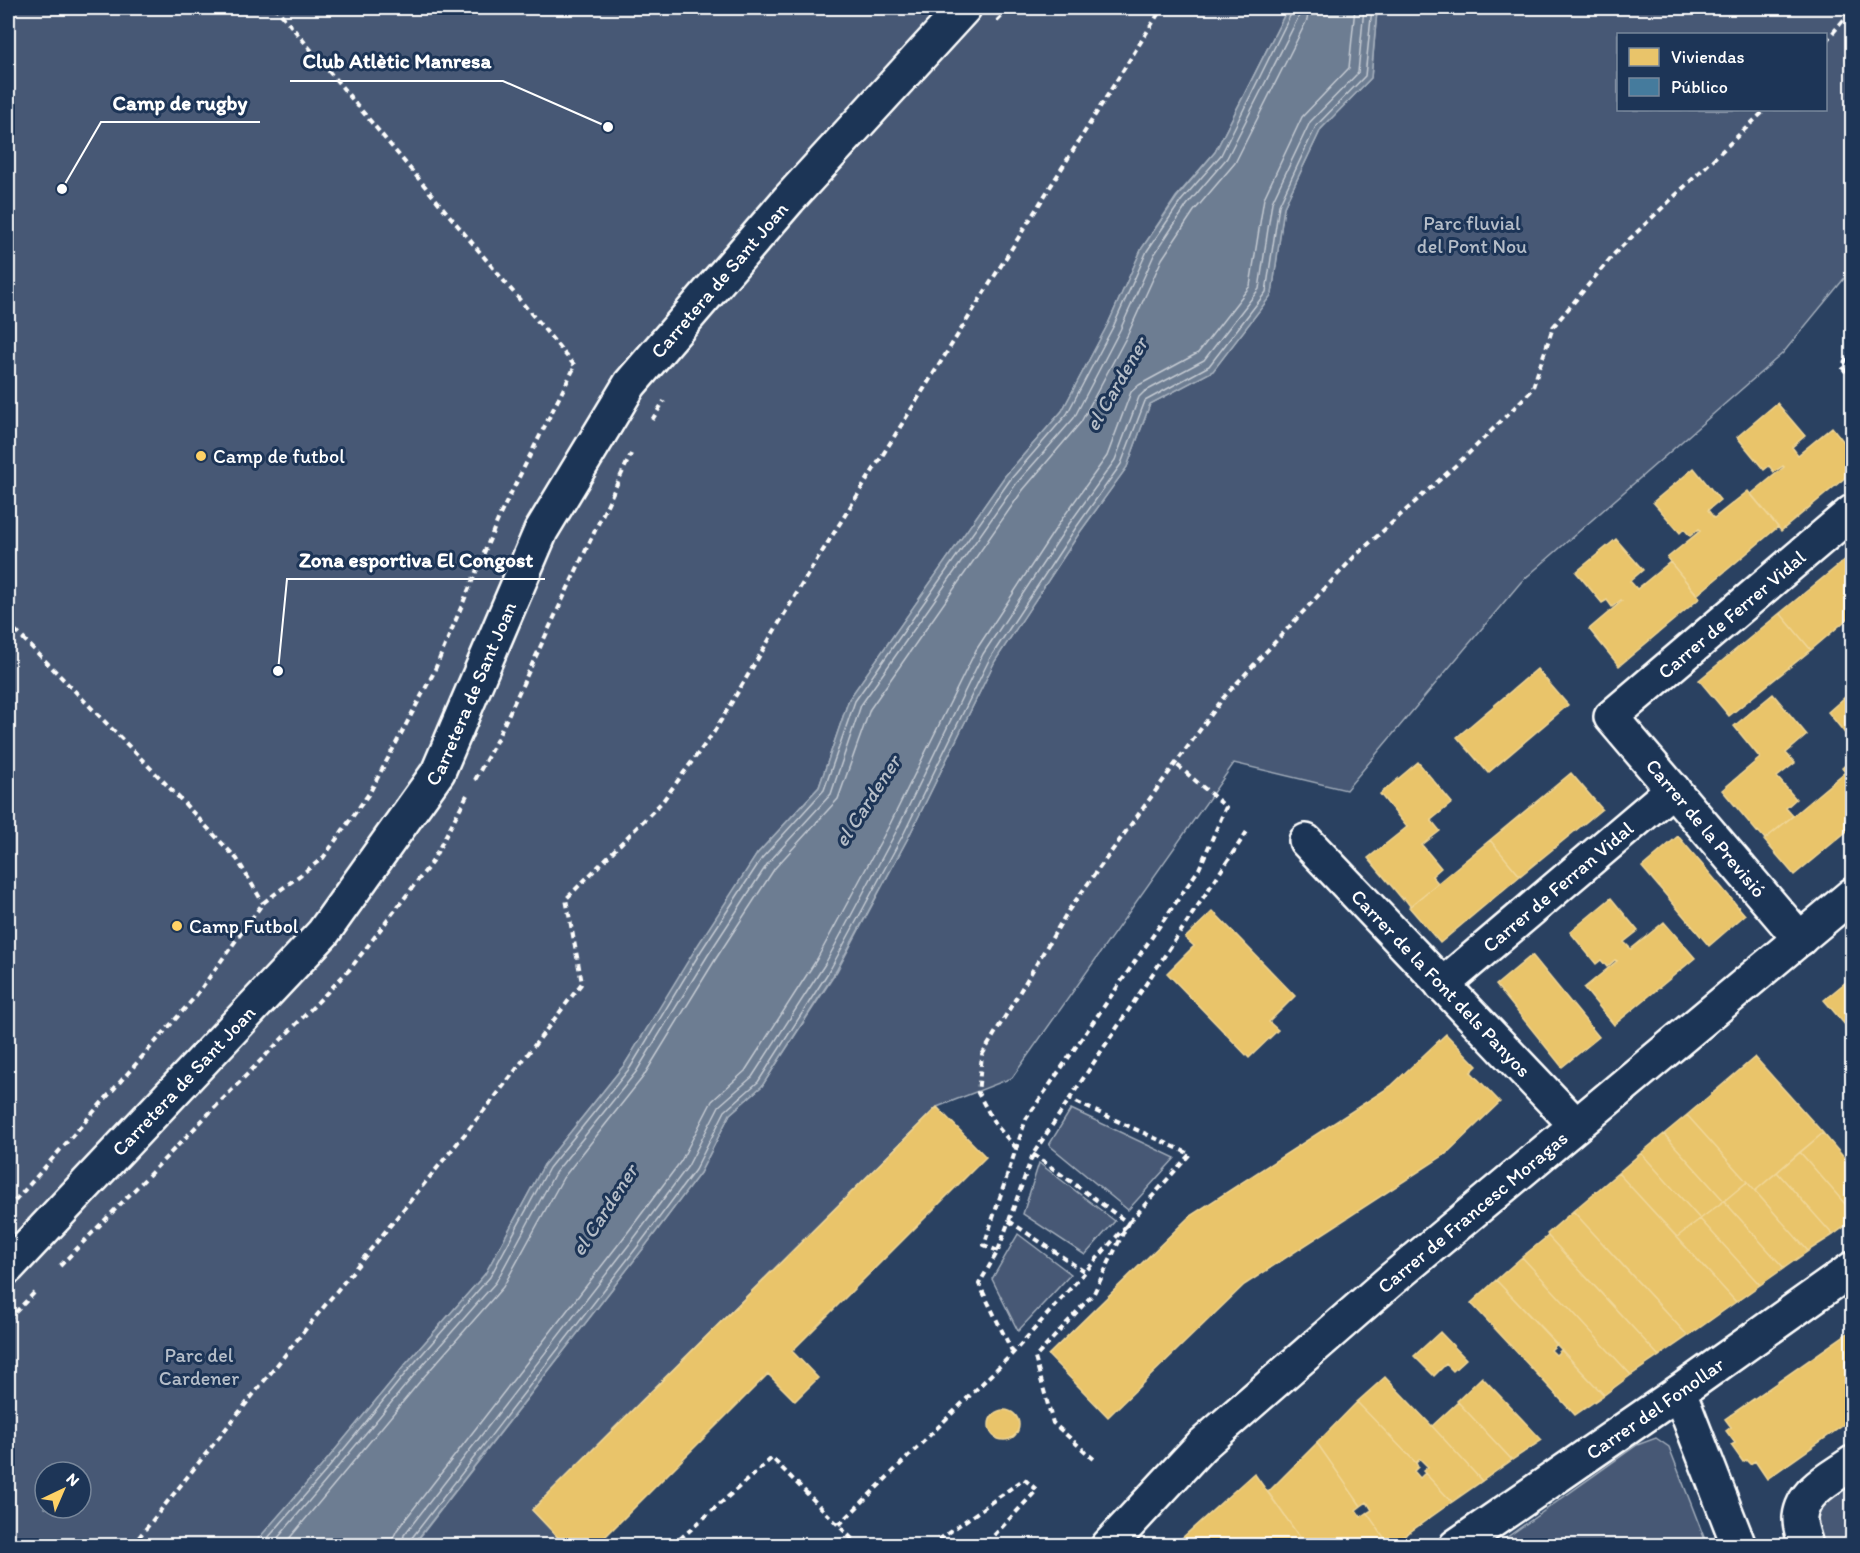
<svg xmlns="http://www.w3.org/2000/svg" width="1860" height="1553" font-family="Itim,sans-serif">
  <rect width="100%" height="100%" fill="#2a4161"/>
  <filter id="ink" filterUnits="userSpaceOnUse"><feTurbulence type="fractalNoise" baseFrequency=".0167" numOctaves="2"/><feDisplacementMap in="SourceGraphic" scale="12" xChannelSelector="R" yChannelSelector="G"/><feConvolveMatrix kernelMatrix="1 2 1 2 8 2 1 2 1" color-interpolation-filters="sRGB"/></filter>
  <g filter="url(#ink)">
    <path fill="#465975" stroke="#a2acba" stroke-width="1.5" fill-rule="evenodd" d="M8,8H1288L1215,152L1176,197L1142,248L1108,324L1062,411L1005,476L849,699L819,787L757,854L625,1064L544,1165L485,1274L405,1365L321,1467L253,1545L8,1546ZM45,1472H81V1508H45Z
      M1379,8H1852V269L1783,353L1521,582L1346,790L1234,763L1012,1078L937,1107L532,1510L566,1545L413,1546L646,1245L700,1173L730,1114L762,1086L837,971L909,836L995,661L1080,532L1127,467L1150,404L1213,371L1272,294L1284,207L1321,129L1371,78L1377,11ZM1618,34H1826V110H1618Z
      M1071,1109L1175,1158L1128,1210L1049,1145Z
      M1039,1163L1115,1221L1085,1255L1023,1214Z
      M1018,1234L1071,1274L1018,1331L992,1279Z
      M1656,1438L1669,1447L1707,1545H1496L1637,1445Z
      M1852,1482V1545H1818L1816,1512L1831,1496Z"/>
    <path fill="#6d7d92" stroke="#a7b1be" stroke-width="1.5" d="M1288,8H1379L1377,11L1371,78L1321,129L1284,207L1272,294L1213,371L1150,404L1127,467L1080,532L995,661L909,836L836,971L762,1086L730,1114L700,1173L646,1245L413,1545H253L321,1467L405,1365L485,1274L544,1165L625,1064L696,948L757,854L819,787L849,699L1005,476L1062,411L1108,324L1142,248L1177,197L1215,152Z"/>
    <path fill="#e9c46a" stroke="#f0d697" stroke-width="1.5" d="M1777,403L1805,436L1792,447L1798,455L1832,427L1852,452V472L1781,531L1751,494L1784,467L1783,466L1774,472L1769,466L1764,470L1737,437Z
      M1694,468L1720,500L1708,510L1714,518L1748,491L1778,527L1697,595L1667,558L1700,531L1699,529L1690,536L1684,529L1680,533L1653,502Z
      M1616,539L1643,570L1630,581L1637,589L1670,562L1700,598L1619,666L1589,629L1622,601L1621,600L1612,607L1607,600L1602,603L1576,572Z
      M1852,554V615L1811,650L1780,613Z
      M1780,613L1811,650L1729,716L1699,680Z
      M1537,669L1568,705L1488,773L1457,737Z
      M1852,691V742L1828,712Z
      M1773,694L1807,735L1786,753L1795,763L1777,777L1796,799L1786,808L1793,816L1765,839L1758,831L1757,832L1722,790L1760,758L1734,726Z
      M1852,759V781L1842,768Z
      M1418,762L1452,803L1431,820L1440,831L1422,845L1441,868L1432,876L1438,883L1410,906L1404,898L1403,900L1368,858L1407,827L1380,794Z
      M1845,772L1852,781V827L1794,875L1764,840Z
      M1571,773L1602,809L1520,876L1490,840Z
      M1678,836L1745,915L1709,946L1642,867Z
      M1490,840L1520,876L1440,943L1409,907Z
      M1611,898L1638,931L1624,942L1631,949L1664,922L1695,958L1614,1025L1584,988L1617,961L1615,960L1607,967L1601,960L1596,964L1570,932Z
      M1213,911L1295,996L1269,1022L1278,1030L1249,1058L1167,973L1194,946L1185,938Z
      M1532,955L1599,1037L1562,1067L1496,985Z
      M1852,977V1033L1824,1000Z
      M1446,1034L1477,1066L1471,1072L1500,1102L1446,1154L1244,1285L1108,1417L1048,1355L1190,1216L1391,1086Z
      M1755,1057L1823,1133L1755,1191L1687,1115Z
      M937,1107L986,1157L792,1351L818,1378L795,1401L768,1374L596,1546H566L532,1510Z
      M1687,1115L1747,1182L1724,1201L1664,1134Z
      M1823,1133L1852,1167V1212L1800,1152Z
      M1664,1134L1724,1201L1700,1219L1641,1153Z
      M1800,1152L1852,1212V1221L1833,1235L1777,1172Z
      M1641,1153L1700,1219L1677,1237L1618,1173Z
      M1777,1172L1833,1235L1808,1251L1755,1191Z
      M1618,1173L1736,1302L1688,1336L1573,1211Z
      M1747,1182L1808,1251L1784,1268L1724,1201Z
      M1724,1201L1784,1268L1760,1285L1700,1219Z
      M1573,1211L1625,1268L1688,1336L1659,1356L1548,1236L1547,1234Z
      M1700,1219L1760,1285L1736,1302L1677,1237Z
      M1548,1236L1602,1294L1659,1356L1631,1375L1522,1257Z
      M1522,1257L1619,1362L1631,1375L1604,1395L1496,1280Z
      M1496,1280L1557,1344L1551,1350L1556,1355L1561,1350L1604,1395L1575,1415L1471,1303Z
      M1852,1330V1419L1767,1479L1755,1461L1750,1464L1746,1460L1743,1462L1731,1445L1735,1443L1726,1431L1731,1427L1725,1419Z
      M1440,1332L1466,1359L1453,1371L1446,1364L1434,1376L1414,1356Z
      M1385,1377L1432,1426L1482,1481L1452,1502L1423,1471L1428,1467L1420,1459L1416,1463L1357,1402Z
      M1482,1377L1542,1440L1512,1460L1457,1401Z
      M1357,1402L1416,1463L1418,1467L1414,1471L1420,1478L1425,1473L1452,1502L1390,1546L1367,1513L1372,1510L1367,1502L1361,1506L1317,1443Z
      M1458,1402L1512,1460L1482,1481L1432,1426Z
      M989 1425a15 15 0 1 1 30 0a15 15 0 1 1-30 0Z
      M1317,1443L1361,1506L1356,1510L1361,1517L1367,1513L1390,1546H1314L1311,1542L1306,1546L1296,1532L1268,1492Z
      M1254,1473L1306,1546H1190L1182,1538Z"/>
    <path fill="#457b9d" stroke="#7da3ba" stroke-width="1.5" d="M1182,1538L1190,1546H1174Z"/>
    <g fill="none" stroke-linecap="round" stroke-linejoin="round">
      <path stroke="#c5cbd3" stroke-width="1.5" d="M261,1546L326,1471L409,1369L490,1277L549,1168L630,1068L701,951L762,858L824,790L855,701L1010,480L1067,414L1113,327L1147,251L1181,201L1221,155L1292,12L1293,8
        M271,1546L331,1475L415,1374L496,1282L555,1173L636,1072L708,955L768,863L831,794L861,705L1016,484L1074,418L1120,330L1154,255L1187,205L1227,158L1299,16L1300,8
        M283,1546L422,1379L503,1287L563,1178L643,1077L715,960L775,868L838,799L870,709L1023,490L1081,422L1128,334L1162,259L1194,211L1235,163L1307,20L1309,8
        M393,1546V1538L397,1530L628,1232L681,1161L712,1101L745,1071L817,959L889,826L976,650L1062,519L1107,456L1131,392L1139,385L1198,353L1250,286L1264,198L1302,117L1349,68L1355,8
        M402,1546L404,1535L635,1237L688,1166L719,1106L752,1077L825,964L897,830L983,654L1069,524L1115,460L1139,397L1144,392L1204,360L1259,289L1272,202L1310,122L1358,73L1364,8
        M409,1546L411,1539L641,1242L695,1170L725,1111L758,1082L831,968L904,833L990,658L1075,529L1121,464L1145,401L1209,366L1266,292L1279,205L1316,126L1365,76L1372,8"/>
      <defs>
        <g id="street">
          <path id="s1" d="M1306,841L1576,1125"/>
          <path id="s2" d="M1800,939L1611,717L1852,512"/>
          <path id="s3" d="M1442,985L1673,789"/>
          <path d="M1679,1392L1739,1546"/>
          <path id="s4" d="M1456,1546L1679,1392L1852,1269"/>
          <path d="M1806,1546C1804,1537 1799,1526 1800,1517C1803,1490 1833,1477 1852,1463"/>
        </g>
        <g id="secondary">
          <path id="s5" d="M8,1267L323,933L438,772L541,531L630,384L789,199L964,8"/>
          <path id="s6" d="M1108,1546L1201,1446L1391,1280L1852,895"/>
        </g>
      </defs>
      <use href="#street" stroke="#fff" stroke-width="38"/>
      <use href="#secondary" stroke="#fff" stroke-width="38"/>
      <path stroke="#fff" stroke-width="4" stroke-dasharray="6 4.5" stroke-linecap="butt" d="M997,21L1010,8
        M1826,41L1852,10
        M1852,349L1842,367L1852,380
        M652,420L664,401
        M8,623L164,782L237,859L263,903
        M475,780L496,741L631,454
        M1016,1148L995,1124L978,1093L982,1055L1068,911L1224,697L1354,557L1466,456L1532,390L1553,327L1615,253L1765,110
        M1033,1154L1128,1223L1094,1293L1035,1358L1053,1423L1096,1461
        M8,1209L195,997L263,903L323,858L370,792L433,674L500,515L575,366L276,8
        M1009,1221L1085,1272
        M998,1251L984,1245L1026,1119L1199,869L1226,807L1176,764
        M60,1266L350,969L432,862L467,795
        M8,1320L34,1293
        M1013,1353L979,1284L998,1251L1033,1154L1248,830
        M839,1525L1013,1353L1190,1154L1069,1099
        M132,1546L309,1325L495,1097L582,983L566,899L662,802L714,732L807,576L1162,8
        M672,1546L772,1458L859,1546
        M930,1546L1024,1479L1037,1490L984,1546"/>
      <use href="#street" stroke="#1d3557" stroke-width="33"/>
      <use href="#secondary" stroke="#1d3557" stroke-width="33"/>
    </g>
  </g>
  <g fill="#ffd166" stroke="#1d3557" stroke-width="2">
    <circle cx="201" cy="456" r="6"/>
    <circle cx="177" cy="926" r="6"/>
  </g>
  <g text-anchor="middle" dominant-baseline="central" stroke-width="6" stroke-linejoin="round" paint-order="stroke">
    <g font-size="20" fill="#b5bdc8" stroke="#1d3557">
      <text x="1472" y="223">Parc fluvial<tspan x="1472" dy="23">del Pont Nou</tspan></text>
      <text x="199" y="1355">Parc del<tspan x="199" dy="23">Cardener</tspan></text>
    </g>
    <g font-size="20" fill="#fff" stroke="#1d3557">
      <text stroke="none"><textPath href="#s5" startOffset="1228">Carretera de Sant Joan</textPath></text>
      <text stroke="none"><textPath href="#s2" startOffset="450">Carrer de Ferrer Vidal</textPath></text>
      <text stroke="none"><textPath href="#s5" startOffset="742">Carretera de Sant Joan</textPath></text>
      <text transform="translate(1706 828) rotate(50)">Carrer de la Previsió</text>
      <text stroke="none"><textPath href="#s3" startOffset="152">Carrer de Ferran Vidal</textPath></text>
      <text stroke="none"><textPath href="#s1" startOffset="196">Carrer de la Font dels Panyos</textPath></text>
      <text stroke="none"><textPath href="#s5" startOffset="256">Carretera de Sant Joan</textPath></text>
      <text stroke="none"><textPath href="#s6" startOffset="495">Carrer de Francesc Moragas</textPath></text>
      <text stroke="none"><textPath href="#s4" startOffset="242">Carrer del Fonollar</textPath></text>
    </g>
    <g font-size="20" fill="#fff" stroke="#1d3557" text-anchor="start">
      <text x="213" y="456">Camp de futbol</text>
      <text x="189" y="926">Camp Futbol</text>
    </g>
    <g font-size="21" font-style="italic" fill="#b6bec8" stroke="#1d3557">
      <text transform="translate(1116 384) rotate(-60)">el Cardener</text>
      <text transform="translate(867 801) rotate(-57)">el Cardener</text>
      <text transform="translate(604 1210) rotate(-57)">el Cardener</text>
    </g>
  </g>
  <path fill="none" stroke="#fff" stroke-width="2" d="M608 127L503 81H290M62 189L101 122H260M278 671L287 579H545"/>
  <g fill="#fff" stroke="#1d3557" stroke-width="2">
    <circle cx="608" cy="127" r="6"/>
    <circle cx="62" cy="189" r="6"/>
    <circle cx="278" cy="671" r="6"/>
  </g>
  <g font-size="21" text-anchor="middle" font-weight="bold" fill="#fff" stroke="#1d3557" stroke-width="6" stroke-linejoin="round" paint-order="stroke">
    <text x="397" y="68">Club Atlètic Manresa</text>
    <text x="180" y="110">Camp de rugby</text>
    <text x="416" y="567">Zona esportiva El Congost</text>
  </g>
  <rect width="1860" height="1553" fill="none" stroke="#1d3557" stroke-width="30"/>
  <rect x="15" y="15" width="1830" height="1523" fill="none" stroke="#fff" stroke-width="2" filter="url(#ink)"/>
  <rect x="1617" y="33" width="210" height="78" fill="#1d3557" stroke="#77869a" stroke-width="1.5"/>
  <rect x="1629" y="48" width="30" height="18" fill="#e9c46a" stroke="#77869a" stroke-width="1.5"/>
  <text x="1671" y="63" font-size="18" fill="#ffffff">Viviendas</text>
  <rect x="1629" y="78" width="30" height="18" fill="#457b9d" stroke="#77869a" stroke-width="1.5"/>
  <text x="1671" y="93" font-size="18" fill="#ffffff">Público</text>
  <g transform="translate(63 1490) rotate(44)"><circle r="28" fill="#1d3557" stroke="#77869a" stroke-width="1.5"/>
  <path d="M0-4.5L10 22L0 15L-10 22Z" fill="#ffd166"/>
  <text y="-9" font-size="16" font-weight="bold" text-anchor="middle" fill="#ffffff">N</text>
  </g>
</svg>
